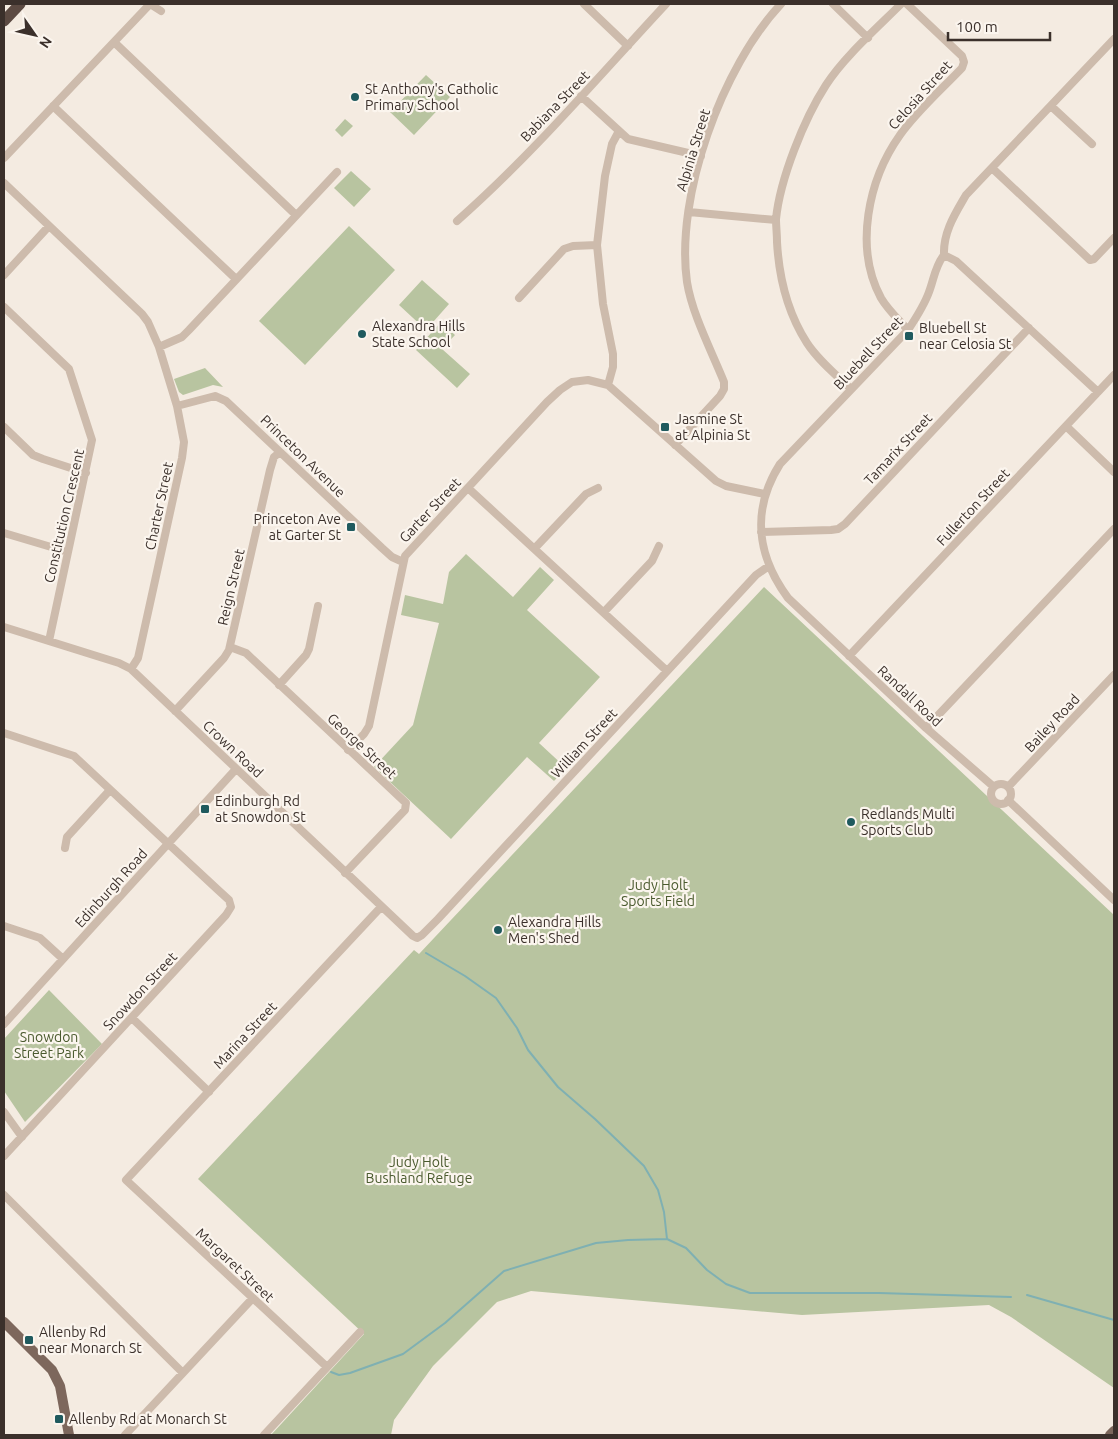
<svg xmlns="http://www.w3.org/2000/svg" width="1118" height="1439" font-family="Ubuntu,sans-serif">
  <rect width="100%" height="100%" fill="#f4ebe1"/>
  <path fill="#b8c4a0" d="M426,75L450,97L414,135L390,112Z
    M345,119L353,126L342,137L335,130Z
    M351,171L371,189L354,207L334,188Z
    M349,226L395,270L305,365L259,321Z
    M422,280L449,304L426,330L399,305Z
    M440,323H442L455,335L442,349L470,374L457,388L416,350Z
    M205,368L223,387L213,385L183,395L179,392L174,379Z
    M466,554L513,597L540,567L554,580L527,610L600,677L539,743L566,768L554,781L527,757L451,839L374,767L413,725L439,623L401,615L405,595L443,604L449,572Z
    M764,587L1114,915V1388L1011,1317L989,1305L802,1315L531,1291L497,1302L433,1366L394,1420L391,1435H271L364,1334L198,1179L414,950L419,954Z
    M49,990L102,1044L25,1122L4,1091V1039Z"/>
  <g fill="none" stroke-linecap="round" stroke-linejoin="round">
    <path stroke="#7fb0b2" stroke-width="2" d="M426,953L465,976L496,998L517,1028L528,1050L558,1087L595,1119L644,1166L658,1190L664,1212L667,1239
      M1027,1295L1114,1320
      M331,1372L339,1375L350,1373L403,1354L445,1323L504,1271L596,1243L628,1240L667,1239L686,1248L707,1270L726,1284L750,1293H879L1011,1297"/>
    <path stroke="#cdbbac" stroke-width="8" d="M150,4L161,11
      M584,4L628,46
      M833,4L868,38
      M907,4L962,56L964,62L962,68C941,90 917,111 900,135C868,180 854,248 881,298C888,310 899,320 908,330
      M114,42L296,215
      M581,96L628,139L701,156
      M53,106L236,279
      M1051,106L1092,144
      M4,158L150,4
      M992,168L1090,260L1094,259L1114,238
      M4,183L142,314L148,322L159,347L177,406L184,442L182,458L138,658L131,669
      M689,212L776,220
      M457,221C532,155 598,77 666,4
      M944,255L956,261L1098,392
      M4,275L49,226
      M519,298L564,249L573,246L597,245
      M4,307L69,369L92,440L49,641
      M159,347L182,337L189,330L337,172
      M608,385L613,367V354L603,304L597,245L605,176L612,144L619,131
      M851,389C836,375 818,360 807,343C787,312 779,278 777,242C777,234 776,226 776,219C780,179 804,119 826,85C844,57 877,28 901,4
      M177,406L215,396L226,401L382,548L392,557L403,562
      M1066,426L1114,472
      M4,427L33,455L43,459L86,473
      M675,445L720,396L724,389V382C712,352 692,314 687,282C675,196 722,67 781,4
      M468,488L667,671
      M761,532L831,530L838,529L845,524L1029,328
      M4,533L68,552
      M535,548L586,494L598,488
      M604,612L652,561L659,546
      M4,627L119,663L131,669L413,936L417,938L422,935L438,919L756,575L769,566
      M230,647L246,653L406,803L405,810L345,873
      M849,656L1114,375
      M279,685L306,655L309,649L318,606
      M175,711L224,658L229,650L270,470L274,457L280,452
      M926,728L1114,529
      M4,733L74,756L217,889L229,900L231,907L226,915L4,1156
      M348,750L364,734L369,726L405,556L547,402L560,390L572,382L588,380L608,385L716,481L726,486L765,494
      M991 794a10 10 0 1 1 20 0a10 10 0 1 1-20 0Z
      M994,787L926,728L788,598C757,556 751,510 780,464L908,330C916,318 924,306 929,292C934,279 935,266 944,255C943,232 955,214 966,195L1114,39
      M1008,787L1114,675
      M1008,800L1114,900
      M65,848L67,837L110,790
      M4,926L40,938L63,959
      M132,1018L209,1092
      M4,1024L236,769
      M4,1112L22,1137
      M4,1195L183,1373
      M327,1367L126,1180L381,907
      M125,1435L252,1299
      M264,1435L360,1332"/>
    <path stroke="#7d675c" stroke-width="10" d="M4,1322L52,1370L60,1386L69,1435
      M1110,1435L1114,1431"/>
    <path stroke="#5c4a42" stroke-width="11" d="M4,21L20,4"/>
  </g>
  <g fill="#1f5a5e" stroke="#fbf5ee" stroke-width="2">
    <circle cx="355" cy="97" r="5"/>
    <circle cx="362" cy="334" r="5"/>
    <rect x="904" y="331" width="10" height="10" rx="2.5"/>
    <rect x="660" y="422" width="10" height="10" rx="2.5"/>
    <rect x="346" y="522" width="10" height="10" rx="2.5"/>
    <rect x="200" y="804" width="10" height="10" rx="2.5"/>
    <circle cx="851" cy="822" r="5"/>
    <circle cx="498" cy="930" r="5"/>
    <rect x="24" y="1335" width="10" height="10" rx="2.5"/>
    <rect x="54" y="1414" width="10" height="10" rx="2.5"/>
  </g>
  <g text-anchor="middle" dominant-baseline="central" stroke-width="4.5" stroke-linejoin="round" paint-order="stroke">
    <g font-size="14" fill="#3b302b" stroke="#fbf5ee" text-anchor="start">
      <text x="365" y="89">St Anthony's Catholic<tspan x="365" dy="16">Primary School</tspan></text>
      <text x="372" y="326">Alexandra Hills<tspan x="372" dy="16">State School</tspan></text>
      <text x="919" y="328">Bluebell St<tspan x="919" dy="16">near Celosia St</tspan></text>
      <text x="675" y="419">Jasmine St<tspan x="675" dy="16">at Alpinia St</tspan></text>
      <text x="341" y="519" text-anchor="end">Princeton Ave<tspan x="341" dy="16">at Garter St</tspan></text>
      <text x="215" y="801">Edinburgh Rd<tspan x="215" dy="16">at Snowdon St</tspan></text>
      <text x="861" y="814">Redlands Multi<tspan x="861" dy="16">Sports Club</tspan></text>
      <text x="508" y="922">Alexandra Hills<tspan x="508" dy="16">Men's Shed</tspan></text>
      <text x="39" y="1332">Allenby Rd<tspan x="39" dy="16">near Monarch St</tspan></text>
      <text x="69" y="1419">Allenby Rd at Monarch St</text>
    </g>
    <g font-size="14" fill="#3b302b" stroke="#fbf5ee">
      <text transform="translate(920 95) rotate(-48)">Celosia Street</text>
      <text transform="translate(555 106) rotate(-46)">Babiana Street</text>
      <text transform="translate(693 150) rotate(-73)">Alpinia Street</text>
      <text transform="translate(868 353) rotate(-47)">Bluebell Street</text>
      <text transform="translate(898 449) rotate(-47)">Tamarix Street</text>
      <text transform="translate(303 456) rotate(44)">Princeton Avenue</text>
      <text transform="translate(159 506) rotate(-78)">Charter Street</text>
      <text transform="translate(973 507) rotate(-47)">Fullerton Street</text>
      <text transform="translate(430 510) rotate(-47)">Garter Street</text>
      <text transform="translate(64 516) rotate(-77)">Constitution Crescent</text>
      <text transform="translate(231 587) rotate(-77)">Reign Street</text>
      <text transform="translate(910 696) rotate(43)">Randall Road</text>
      <text transform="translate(1052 723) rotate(-47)">Bailey Road</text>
      <text transform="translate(584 743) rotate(-47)">William Street</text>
      <text transform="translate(362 746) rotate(43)">George Street</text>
      <text transform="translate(233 749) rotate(43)">Crown Road</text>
      <text transform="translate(111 888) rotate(-48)">Edinburgh Road</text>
      <text transform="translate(140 991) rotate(-47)">Snowdon Street</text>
      <text transform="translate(245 1035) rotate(-47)">Marina Street</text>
      <text transform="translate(235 1265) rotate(43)">Margaret Street</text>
    </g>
    <g font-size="14" fill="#4a5a2e" stroke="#fbf5ee">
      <text x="658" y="885">Judy Holt<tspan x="658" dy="16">Sports Field</tspan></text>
      <text x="49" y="1037">Snowdon<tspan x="49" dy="16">Street Park</tspan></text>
      <text x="419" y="1162">Judy Holt<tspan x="419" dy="16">Bushland Refuge</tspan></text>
    </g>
  </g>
  <rect width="1118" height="1439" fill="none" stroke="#3b302b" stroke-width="10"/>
  <g transform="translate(35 35) rotate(124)" stroke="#fbf5ee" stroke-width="4" paint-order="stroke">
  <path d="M0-4L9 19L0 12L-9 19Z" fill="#3b302b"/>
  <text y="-8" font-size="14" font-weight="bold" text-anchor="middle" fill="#3b302b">N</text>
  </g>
  <path d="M948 32v8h102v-8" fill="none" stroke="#3b302b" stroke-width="2.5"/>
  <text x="956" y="32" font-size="15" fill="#3b302b" stroke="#fbf5ee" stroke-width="4" paint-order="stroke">100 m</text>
</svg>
